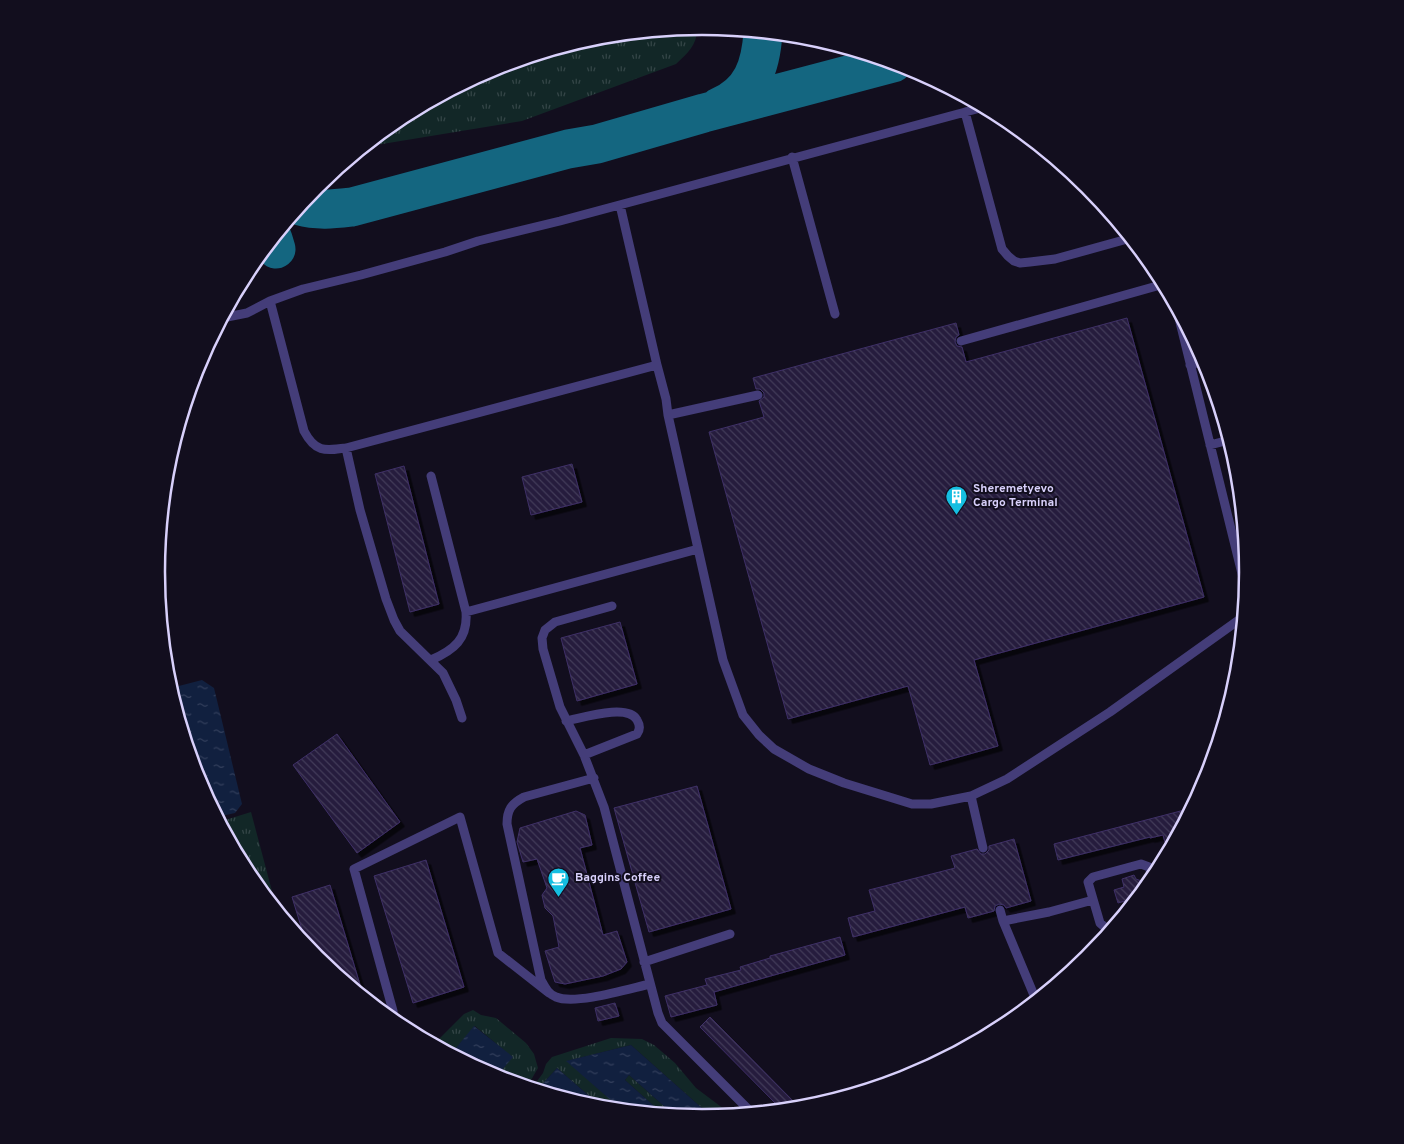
<svg xmlns="http://www.w3.org/2000/svg" width="1404" height="1144" font-family="Overpass,sans-serif">
  <defs>
    <pattern id="grass-tufts" width="24" height="20" patternUnits="userSpaceOnUse" patternTransform="scale(1.25)"><rect width="24" height="20" fill="#122727"/><path d="M3 7l-1-3M5 7V3M7 7l1-3M15 17l-1-3M17 17v-4M19 17l1-3" fill="none" stroke="#344547"/></pattern>
    <pattern id="water-ripples" width="26" height="14" patternUnits="userSpaceOnUse" patternTransform="scale(1.25)"><rect width="26" height="14" fill="#11203f"/><path d="M2 4q2-2 4 0t4 0M15 11q2-2 4 0t4 0" fill="none" stroke="#333f5c"/></pattern>
    <pattern id="building-back-hatch" width="6" height="6" patternUnits="userSpaceOnUse" patternTransform="scale(1.25)"><rect width="6" height="6" fill="#251c3d"/><path d="M-1 5l2 2M0 0l6 6M5-1l2 2" fill="none" stroke="#443c5a"/></pattern>
    <filter id="shadow"><feDropShadow dx="4.5" dy="4.5" stdDeviation="0" flood-color="#0009"/></filter>
  </defs>
  <rect width="100%" height="100%" fill="#120e1e"/>
  <path fill="url(#grass-tufts)" d="M697,27C698,44 688,53 676,64L522,121L364,147L399,118L493,68L596,37Z
    M251,812L277,910C255,884 230,855 222,821Z
    M473,1010L481,1015L496,1018L526,1043L534,1054L538,1068L527,1087L496,1077L512,1057L475,1026L451,1054L434,1044L464,1014Z
    M611,1038L642,1039L654,1045L675,1063L696,1088L732,1115L712,1117L631,1045L567,1061L622,1110L603,1108L557,1068L537,1090L532,1088L543,1073L546,1064L552,1057Z
    M629,1075L674,1115L663,1114L625,1080Z"/>
  <path fill="url(#water-ripples)" d="M202,680L214,688L242,804L235,813L217,817L198,781L172,695L175,687Z
    M474,1026L513,1057L496,1077L451,1054Z
    M631,1045L712,1117L702,1118L674,1115L629,1075L625,1080L663,1114L622,1110L566,1061Z
    M557,1068L603,1108L595,1107L537,1090Z"/>
  <g fill="none" stroke-linecap="round" stroke-linejoin="round">
    <path stroke="#146680" stroke-width="39" d="M719,107C752,93 761,66 763,32
      M300,206C318,211 334,209 352,207L568,149L597,144L704,113L893,63
      M273,239L276,249"/>
  </g>
  <path fill="url(#building-back-hatch)" stroke="#3f3067" filter="url(#shadow)" d="M1127,318L1204,597L974,660L998,746L930,765L908,686L788,719L709,432L764,417L759,401L764,397V393L760,389H756L753,378L956,323L959,335L956,337L955,342L957,346L962,347L966,362Z
    M572,464L582,502L531,515L522,477Z
    M404,466L439,604L410,612L375,474Z
    M620,622L637,684L577,701L561,638Z
    M337,734L400,822L357,853L293,765Z
    M697,786L731,909L649,932L614,808Z
    M1192,808L1175,840L1165,842L1163,835L1150,838V837L1058,860L1054,844Z
    M576,811L585,815L592,845L580,848L603,935L617,931L627,962L621,969L603,976L565,984L555,982L545,951L559,947L553,916L545,908L542,895L547,888L537,859L523,862L517,842L520,828Z
    M1014,839L1031,901L1006,908L1004,905L999,904L995,906L994,911L968,918L965,907L853,937L848,918L875,911L869,890L955,868L951,856L977,849L981,854H985L989,850V846Z
    M426,860L464,987L413,1003L374,876Z
    M1134,875L1136,879L1149,884L1130,906L1128,900L1118,903L1114,890L1124,887L1122,879Z
    M330,885L364,998L316,958L307,946L292,897Z
    M840,937L845,955L714,992L717,1005L671,1017L665,996L707,985L705,979L741,970L740,967L770,958V956Z
    M615,1003L619,1016L598,1021L595,1008Z
    M710,1017L800,1108L782,1110L700,1027Z"/>
  <g fill="none" stroke-linecap="round" stroke-linejoin="round">
    <path stroke="#443d79" stroke-width="9" d="M965,112L1002,249L1008,256L1014,261L1020,263L1030,262L1055,259L1131,238
      M792,157L835,314
      M620,205L657,365L666,399L668,415L723,660L743,715L759,735L774,749L809,769L844,783L912,804H931L971,796
      M270,301L304,431C315,452 324,451 346,448L657,365
      M1176,306L1246,590
      M222,318L247,313L270,301L303,289L361,275L445,252L478,241L560,221L984,107
      M961,341L1164,284
      M1190,365L1205,361
      M668,415L758,395
      M1210,445L1229,440
      M346,448L360,510L386,599L394,620L400,631L443,673L456,700L462,718
      M431,476L466,612C468,639 454,650 431,660
      M612,606L555,622L545,630L542,638L543,649L560,707L584,755L604,807L658,1013L662,1023L752,1113
      M466,612L698,549
      M566,721C582,718 628,703 637,720C640,725 640,730 637,734L584,755
      M594,778L524,797C511,804 507,810 507,824L541,980C545,987 548,994 556,997C575,1005 628,989 650,984
      M983,848L971,796L1007,779L1110,712L1243,617
      M1000,910L1003,921
      M1114,927L1107,929L1100,923L1088,882L1093,877L1141,864L1149,867L1153,879
      M644,962L730,934
      M1036,1000L1003,921L1049,912L1093,900
      M394,1022L393,1011L354,869L460,817L498,953L549,993"/>
  </g>
  <defs>
    <symbol id="building-pin" viewBox="-11 -11 22 30"><path d="M0 17L-7.5 6A9.5 9.5 0 1 1 7.5 6Z" fill="#15bee1" stroke="#120e1e"/><path d="M-4-6H4V6H1V3H-1V6H-4ZM-2.5-4.3h1.7v1.8h-1.7ZM.8-4.3h1.7v1.8H.8ZM-2.5-1h1.7V.8h-1.7ZM.8-1h1.7V.8H.8Z" fill="#fff"/></symbol>
    <symbol id="cafe-pin" viewBox="-11 -11 22 30"><path d="M0 17L-7.5 6A9.5 9.5 0 1 1 7.5 6Z" fill="#15bee1" stroke="#120e1e"/><path d="M-5.5-4.5H6V0H3Q3 3.5 0 3.5H-2.5Q-5.5 3.5-5.5 0ZM3-3.2v2h1.7v-2ZM-6 4.5H4V6H-6Z" fill="#fff"/></symbol>
  </defs>
  <g fill-rule="evenodd">
    <use href="#building-pin" x="944" y="484" width="25" height="34"/>
    <use href="#cafe-pin" x="546" y="866" width="25" height="34"/>
  </g>
  <g text-anchor="middle" dominant-baseline="central" stroke-width="4" stroke-linejoin="round" paint-order="stroke">
    <g font-size="12" font-weight="bold" fill="#d8d0fb" stroke="#120e1e" text-anchor="start">
      <text x="973" y="489">Sheremetyevo<tspan x="973" dy="14">Cargo Terminal</tspan></text>
      <text x="575" y="878">Baggins Coffee</text>
    </g>
  </g>
  <path d="M0 0H1404V1144H0ZM165 572a537 537 0 1 1 1074 0a537 537 0 1 1-1074 0Z" fill="#120e1e" fill-rule="evenodd"/>
  <path fill="none" stroke="#d8d0fb" stroke-width="2.5" d="M165 572a537 537 0 1 1 1074 0a537 537 0 1 1-1074 0Z"/>
</svg>
